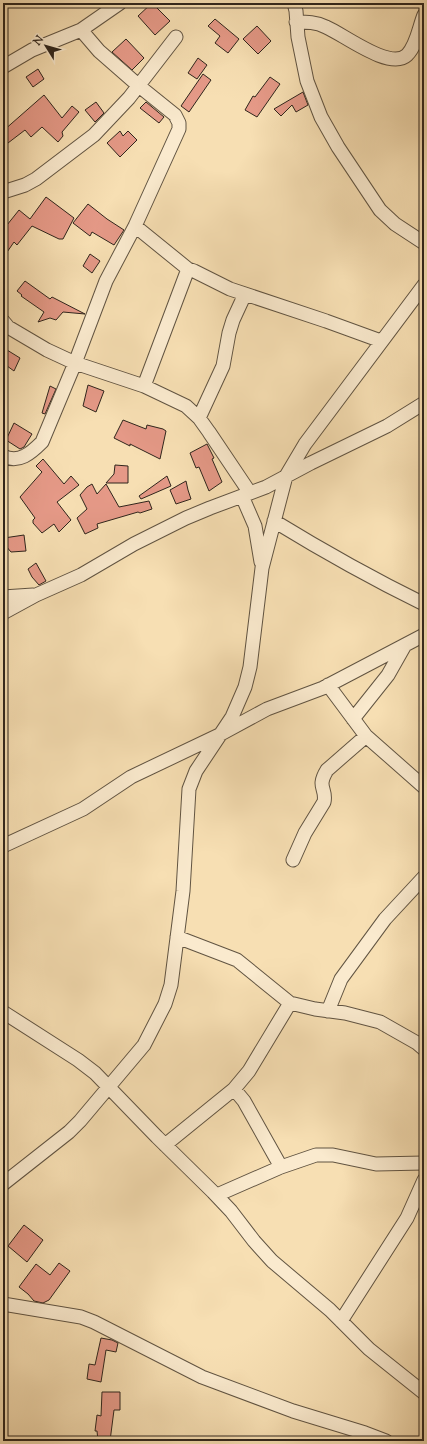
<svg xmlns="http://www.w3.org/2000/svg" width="427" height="1444" font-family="'Sorts Mill Goudy',serif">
  <rect width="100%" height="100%" fill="#f7dfb3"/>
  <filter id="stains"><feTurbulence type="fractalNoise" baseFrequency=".005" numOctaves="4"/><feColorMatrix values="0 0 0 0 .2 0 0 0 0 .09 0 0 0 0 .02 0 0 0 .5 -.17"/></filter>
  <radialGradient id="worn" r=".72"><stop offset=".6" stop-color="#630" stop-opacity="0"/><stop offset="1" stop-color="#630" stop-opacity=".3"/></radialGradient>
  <path fill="#e59987" stroke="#2f251c" d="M152,3L170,21L155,35L138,16Z
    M215,19L239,39L228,53L215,43L220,36L208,26Z
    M257,26L271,41L258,54L243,39Z
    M126,39L144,58L132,70L112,52Z
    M198,58L207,65L197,79L188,73Z
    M38,69L44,79L33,87L26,77Z
    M203,74L211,80L189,112L181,106Z
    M270,77L280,84L257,117L245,110L253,96L255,97Z
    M303,92L308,105L296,112L292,105L281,116L274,109Z
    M44,95L62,118L72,106L79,112L62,132L63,136L58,142L42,127L31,137L25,130L8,143L3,136V131Z
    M96,102L104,113L95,122L85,110Z
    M146,102L164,117L159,123L140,108Z
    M120,131L123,136L128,131L137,140L120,157L107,143Z
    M46,197L74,218L63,239H59L32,226L17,245L14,242L3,258V230L19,210L30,219Z
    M88,204L107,219L124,230L114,245L92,232L90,236L73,223Z
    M90,254L100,261L92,273L83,266Z
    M25,281L50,299L52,297L85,314L63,312L56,320L50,318L38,322L44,312L21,296L22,295L17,291Z
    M7,350L20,358L14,371L3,363Z
    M88,385L104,391L96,412L83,406Z
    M50,386L56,389L45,414L42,413Z
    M123,420L146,429L147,425L163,429L166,431L160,459L130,444V446L114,438Z
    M14,423L32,434L24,447L20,449L6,440Z
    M207,444L214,458L212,459L222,482L209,491L199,467L196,468L190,453Z
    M43,459L64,484L71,476L79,485L57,502L71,520L59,532L54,524L42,533L33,523V520L35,518L20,497L42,472L36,466Z
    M115,465L128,466V483H106L114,474Z
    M167,476L171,486L141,499L139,496Z
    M186,481L188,490L191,499L176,504L170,490Z
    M92,484L97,494L106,484L119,507L149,501L152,509L140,513L138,512L97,524L98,528L85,534L77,518L87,509L80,495L87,487Z
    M24,535L26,551L11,552L5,545L4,538Z
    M36,563L46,581L39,585L32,577L28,569Z
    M24,1225L43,1240L27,1262L8,1246Z
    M59,1263L70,1271L49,1300L43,1303L34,1301L28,1294L19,1287L36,1264L50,1275Z
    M101,1338L112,1340L118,1343L116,1352L106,1350L101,1382L87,1379L89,1364L95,1365Z
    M102,1392H120V1410H114L110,1441H98L97,1431H95L97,1415L101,1416Z"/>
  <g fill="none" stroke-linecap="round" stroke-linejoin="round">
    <defs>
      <path id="minor" d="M294,3L296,11L298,37L307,81L321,117L338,147L380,210L395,224L424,243
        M296,22C307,22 316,22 326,27C343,34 390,71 407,55C417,45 419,27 424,15
        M3,67L32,50L81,30L120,3
        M3,192L25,185L36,179L94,135L129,98L176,37
        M135,226L188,269L194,271L230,289L326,321L381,341
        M3,321L8,327L47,350L75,363L144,386L186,406L199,418L209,432L250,493
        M144,386L188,269
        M199,418L223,366L229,333L233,320L245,294
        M3,456C19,464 31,453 42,442L75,363L106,281L135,226L179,129V123L175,115L139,86L99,51L81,30
        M242,496L255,526L261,562
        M274,521C323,551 373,579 424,604
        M3,597L33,595
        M3,613L36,595L81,575L134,544L186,518L210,508L266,487L311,463L387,426L424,403
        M328,685L366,736L424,787
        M353,719L388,675L405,645
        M3,846L83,809L131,777L219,735L267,709L323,688L424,635
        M293,860L305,833L324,802C327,788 316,788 327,770L366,736
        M177,937L237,960L290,1003L315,1009L345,1013L380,1022L417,1043L424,1049
        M328,1011L341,979L385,919L424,877
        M3,1012L78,1060L95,1073L157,1137L213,1192L231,1211L254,1241L272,1261L330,1310L369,1349L424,1393
        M234,1089L244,1101L281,1167
        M165,1145L234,1089L249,1071L290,1003
        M3,1184L69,1132L80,1121L144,1045L165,1004L171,985L183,891L189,789L196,771L232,717L245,687L250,667L262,568L286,476L305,444L424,285
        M217,1195L281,1167L316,1155H333L376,1164L424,1163
        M3,1304L81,1317L94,1322L202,1377L293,1411L365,1433L386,1441
        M341,1321L407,1218L424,1180"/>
    </defs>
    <use href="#minor" stroke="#615442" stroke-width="15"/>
    <use href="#minor" stroke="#faeace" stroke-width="13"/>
  </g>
  <rect width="427" height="1444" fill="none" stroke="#f7dfb3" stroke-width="16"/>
  <rect x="4" y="4" width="419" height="1436" fill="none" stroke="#2f251c" stroke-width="2"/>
  <rect x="8" y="8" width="411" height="1428" fill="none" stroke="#2f251c"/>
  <g transform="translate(46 46) rotate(307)" stroke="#faeace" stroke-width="3" paint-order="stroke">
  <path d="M0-3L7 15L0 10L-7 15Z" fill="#2f251c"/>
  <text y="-6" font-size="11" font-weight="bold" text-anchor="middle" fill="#2f251c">N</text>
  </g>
  <rect width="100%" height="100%" filter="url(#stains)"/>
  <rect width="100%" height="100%" fill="url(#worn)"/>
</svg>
